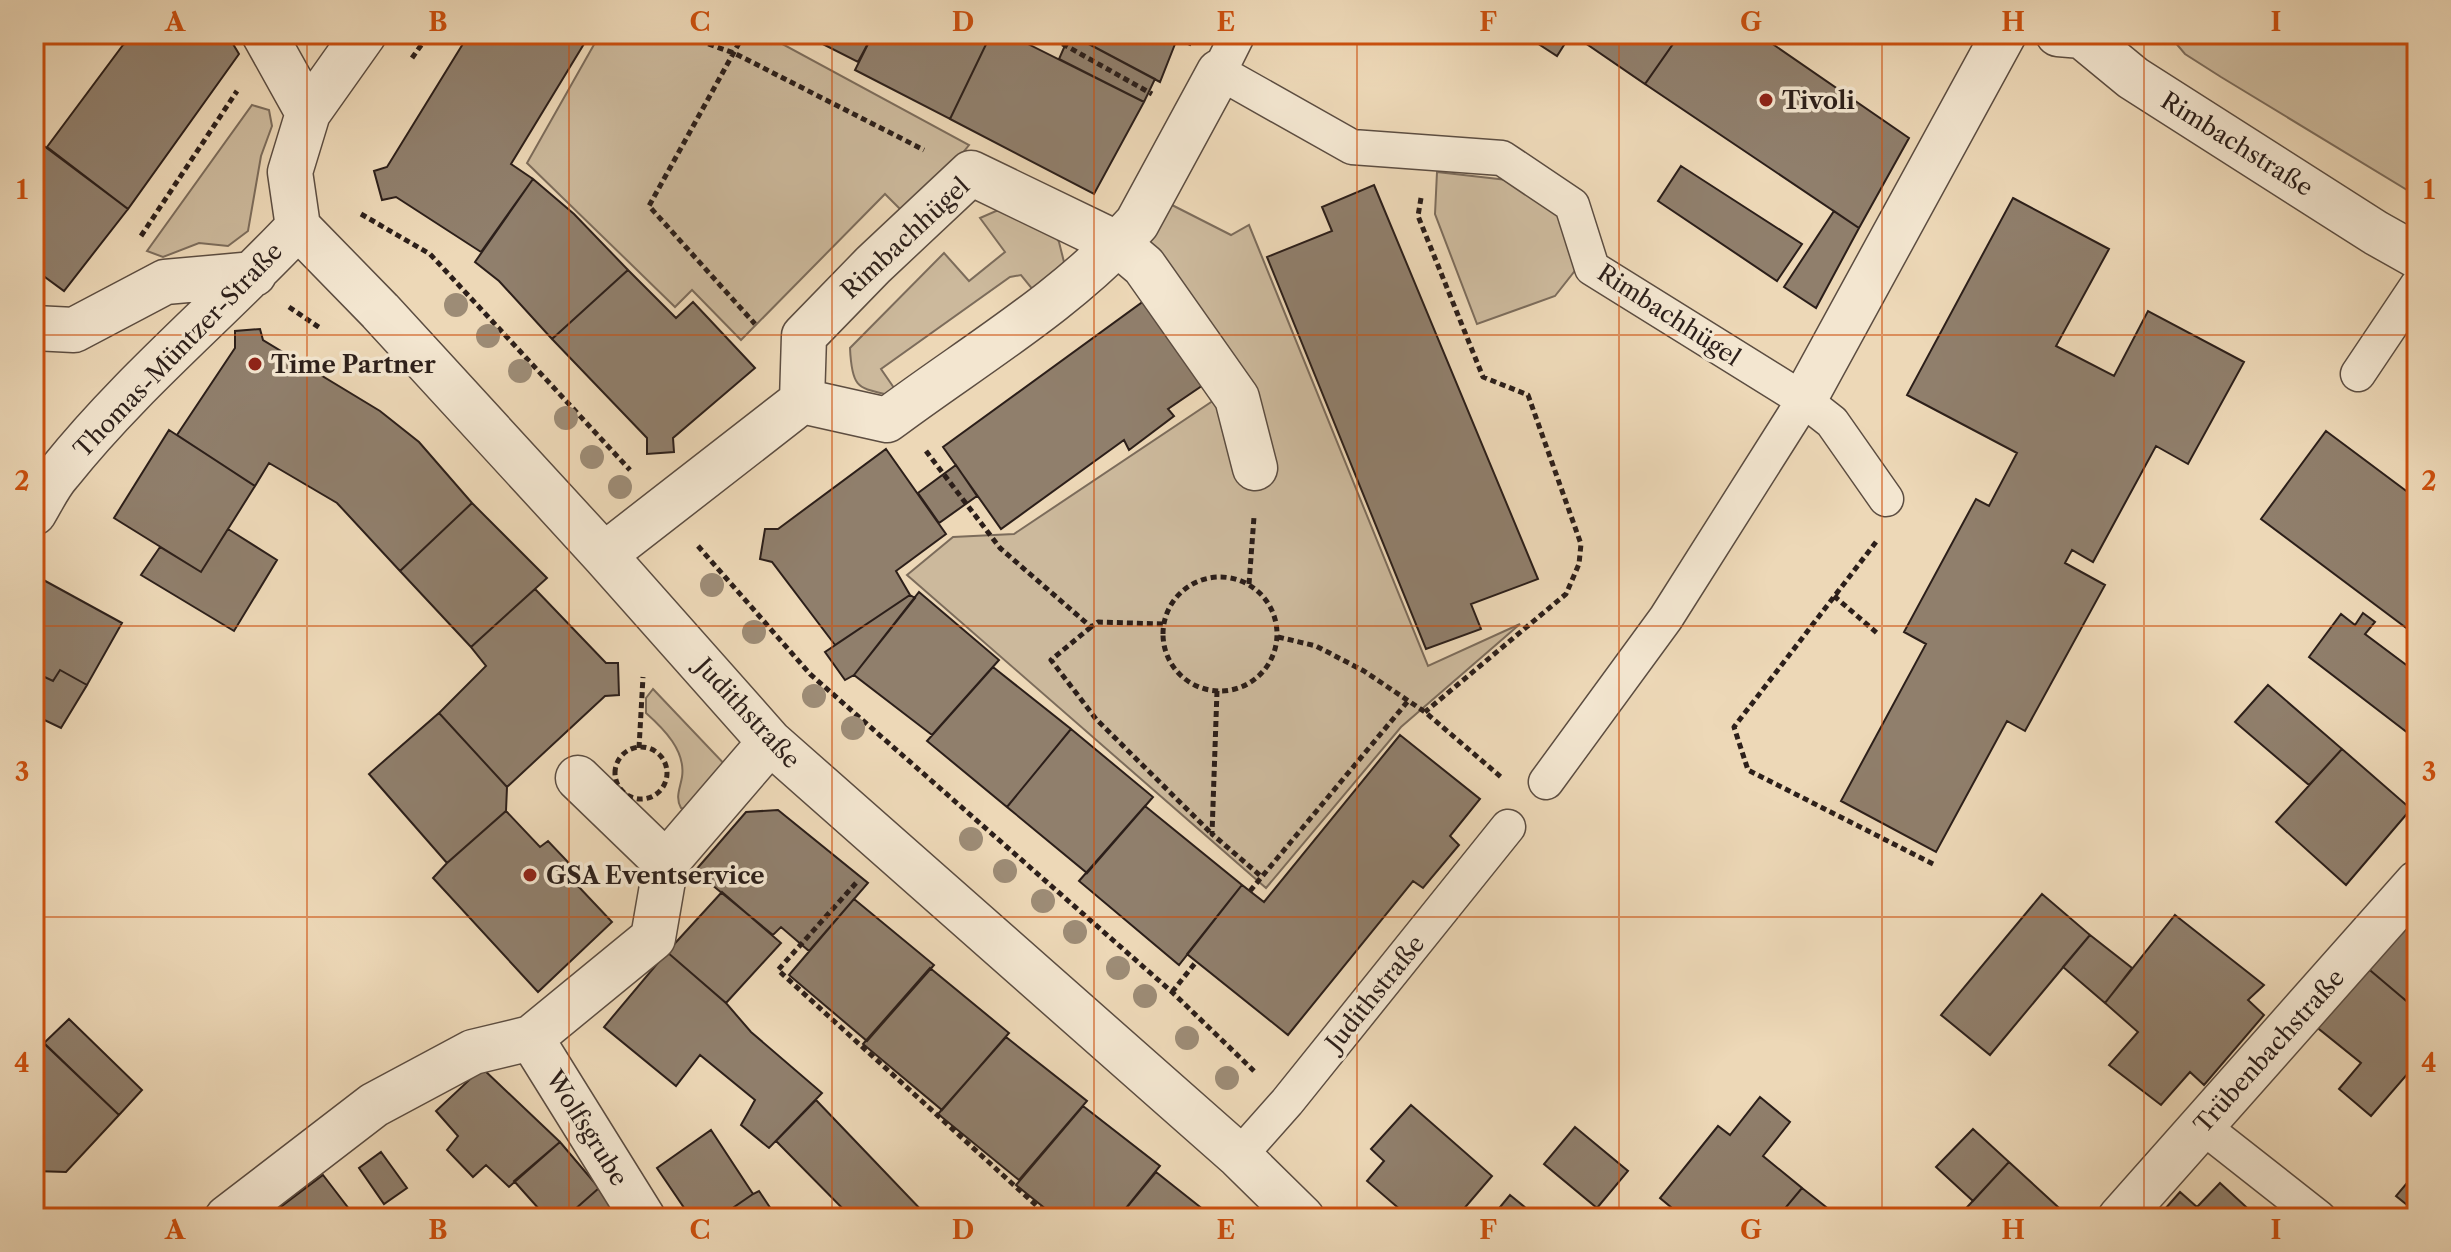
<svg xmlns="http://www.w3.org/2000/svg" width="2451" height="1252" font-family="'Libre Caslon Text',serif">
  <rect width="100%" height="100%" fill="#edd8b7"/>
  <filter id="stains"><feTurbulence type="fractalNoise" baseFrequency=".0025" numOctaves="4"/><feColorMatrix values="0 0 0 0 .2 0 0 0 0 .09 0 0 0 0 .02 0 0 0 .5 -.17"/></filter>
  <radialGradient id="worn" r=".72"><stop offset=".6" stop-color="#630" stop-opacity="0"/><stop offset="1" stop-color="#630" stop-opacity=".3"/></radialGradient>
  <path fill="#ccb99c" stroke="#7c6c5b" stroke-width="2" d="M600,34H764L969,145L910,219L885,194L741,340L692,290L675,307L527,163Z
    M2168,34H2417V196L2221,77L2185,54Z
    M252,105L269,110L272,126L261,156L248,231L228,246L199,243L163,257L147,251Z
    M1437,172L1516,181L1560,211L1577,268L1555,296L1477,324L1435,214Z
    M1170,204L1231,235L1249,225L1428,666L1520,624L1401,727L1266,888L907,575L953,537L1014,534L1244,380L1147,239Z
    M1015,210L1046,219L1059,242L1065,266L1042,301L1021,275L1010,277L881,369L901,398C860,387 852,394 850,348L944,253L969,281L1005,252L980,218L996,211Z
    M653,689L730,770L690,811L681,808C675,797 680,789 682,777C686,751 664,729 646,713V698Z"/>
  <path fill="#907f6c" stroke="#2c1f1a" stroke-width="2" d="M141,34H227L239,54L128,209L47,147L123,45Z
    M469,34H590L511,164L533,179L481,252L396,197L382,200L374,171L387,167Z
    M803,34H873L858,62Z
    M873,34H991L950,119L855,70Z
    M991,34H1008L1144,102L1094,194L950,119Z
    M1070,34H1195L1190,45L1177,39L1160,82Z
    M1070,34L1155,79L1144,102L1059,59Z
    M1523,34H1571L1557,56Z
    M1572,34H1680L1645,84Z
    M1680,34H1758L1909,138L1859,228L1645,84Z
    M44,146L128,209L64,291L34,269V160Z
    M1681,166L1802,244L1777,281L1658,201Z
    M533,179L574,214L628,270L552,339L499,281L475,262Z
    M1374,185L1538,579L1471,604L1481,629L1426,649L1267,257L1332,231L1322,207Z
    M2013,198L2109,249L2056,346L2114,376L2148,311L2244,362L2188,464L2156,446L2093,562L2072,550L2065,563L2105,585L2025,731L2007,721L1936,852L1841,801L1926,644L1904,632L1976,499L1989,506L2017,453L1907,395Z
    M1834,211L1859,228L1816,308L1784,287Z
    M628,270L676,318L693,302L755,368L673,438L674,452L647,454V438L552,339Z
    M1148,298L1209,381L1168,409L1174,416L1129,450L1124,440L1001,529L943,447Z
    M260,329L263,340L380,411L419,442L472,503L400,571L337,503L269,463L255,486L177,435L235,348V331Z
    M169,430L255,486L201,572L114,518Z
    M2326,431L2417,499V636L2261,519Z
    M886,449L946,534L896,571L910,595L835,645L772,562L760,559L765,529H778Z
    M956,465L977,496L939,523L918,493Z
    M472,503L547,578L471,647L400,571Z
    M228,529L277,560L234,631L141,575L160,547L201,572Z
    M38,577L122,623L87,685L60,670L53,681L34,672V661L38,654L34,652V584Z
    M535,589L606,663H618L619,695L605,696L507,787L439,713L486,666L471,647Z
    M919,592L999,660L932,735L854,675Z
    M910,595L915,598L854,675L845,680L825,652Z
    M2363,613L2375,622L2365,634L2417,673V740L2309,657L2341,614L2355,625Z
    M993,667L1071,729L1007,807L927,741Z
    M60,670L87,685L61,728L34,715V672L53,681Z
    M2268,685L2342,749L2309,785L2235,722Z
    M439,713L507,787L506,811L447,863L369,774Z
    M1071,729L1153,797L1087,873L1007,807Z
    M1400,735L1480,799L1450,836L1459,845L1423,888L1413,881L1288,1035L1187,954L1242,885L1264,902Z
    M2342,749L2411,809L2346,885L2276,822Z
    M1145,806L1242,885L1179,965L1079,881Z
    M778,810L868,883L809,951L781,927L773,935L695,871L746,812Z
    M506,811L540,847L548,841L585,880L578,886L612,922L538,992L433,878L447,863Z
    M722,892L781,943L726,1003L667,952Z
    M2042,894L2090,935L1990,1055L1941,1015Z
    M854,899L934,965L867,1041L789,975Z
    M2417,908V1010L2365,966Z
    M2175,915L2264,985L2248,1000L2264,1015L2204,1085L2190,1072L2161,1105L2109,1065L2138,1032L2105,1003Z
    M2090,935L2132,968L2105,1003L2063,967Z
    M667,952L726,1003L751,1032L822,1093L769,1148L741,1125L755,1100L700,1055L676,1086L604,1027Z
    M2365,966L2417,1010V1063L2371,1116L2339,1089L2361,1063L2314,1025Z
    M930,968L1009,1033L942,1110L863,1044Z
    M69,1019L142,1090L119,1115L44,1043Z
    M34,1034L119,1115L66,1172L34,1171Z
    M1006,1037L1087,1101L1019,1180L938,1114Z
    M482,1068L560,1142L509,1187L486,1165L473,1177L447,1150L458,1136L436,1111Z
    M1760,1097L1790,1122L1763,1156L1802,1188L1777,1218H1684L1660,1198L1718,1126L1730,1135Z
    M816,1100L926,1215L923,1218H852L776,1141Z
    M1411,1105L1492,1176L1456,1218H1410L1367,1181L1384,1161L1371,1149Z
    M1083,1106L1160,1166L1118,1218H1057L1016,1185Z
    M1575,1127L1628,1171L1597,1208L1544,1164Z
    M1973,1129L2009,1162L1973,1201L1936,1167Z
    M711,1130L753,1194L718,1218H691L657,1168Z
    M560,1142L599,1188L565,1218H547L514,1181Z
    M381,1152L407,1188L384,1204L359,1168Z
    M2009,1162L2070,1218H1957Z
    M2417,1171V1213L2396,1196Z
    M1156,1172L1214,1218H1118Z
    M323,1175L356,1218H266Z
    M2220,1183L2256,1216L2254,1218H2157L2180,1192L2197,1207Z
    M599,1188L620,1218H565Z
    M1802,1188L1840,1218H1777Z
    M759,1191L777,1218H718L753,1194Z
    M1510,1195L1538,1218H1491Z"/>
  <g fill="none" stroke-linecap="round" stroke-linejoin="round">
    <defs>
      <path id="lane" d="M1238,34L1219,72L1352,147L1502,158L1572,205L1592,268L1804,400L1832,422L1886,499
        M2358,374L2417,286
        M1546,782L1666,618L1804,400
        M2202,1126L2319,1218
        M1239,1156L1287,1102L1508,827"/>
      <path id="street" d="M264,34L308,113
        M2058,34L2082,36L2133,78L2376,233L2417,256
        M298,227L380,311L604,555L770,742L1239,1156L1302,1218
        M298,227L290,172L308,113L364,34
        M34,328L74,330L165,282L254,274
        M1804,400L2004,34
        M802,401L804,336L873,265L971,173L1118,244L1144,266L1237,398L1255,468
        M34,513C42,500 49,484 60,472C131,383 220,310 298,227
        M604,555L802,401L887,420C971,357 1066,302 1137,223L1219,72
        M578,778L666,863L770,742
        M531,1038L643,1218
        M227,1218L374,1105L473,1052L531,1038L653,938L666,863
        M2120,1218L2417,883"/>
    </defs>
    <use href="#lane" stroke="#5c4d41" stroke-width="37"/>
    <use href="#street" stroke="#5c4d41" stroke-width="47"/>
    <path stroke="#2c1f1a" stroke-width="5" stroke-dasharray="6 4" stroke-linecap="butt" d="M680,34L734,53L924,150
      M744,34L649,206L755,324
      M1045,34L1152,94
      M412,58L429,34
      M1421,198L1418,216L1483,377L1528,395L1581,544L1579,564L1566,594L1425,712
      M361,214L430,254L630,470
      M141,236L237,91
      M289,307L320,328
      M926,451L1000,548L1091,627L1098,622L1163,624
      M1876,542L1734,727L1748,770L1935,865
      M698,546L810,674L1172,992L1254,1071
      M1163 634a57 57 0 1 1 114 0a57 57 0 1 1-114 0Z
      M1249,584L1254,517
      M1834,596L1877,633
      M1091,627L1051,660L1096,719L1212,834
      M1278,637L1316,646L1364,671L1425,712L1501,777
      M1217,691L1212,834L1262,877
      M615 773a26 26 0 1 1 52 0a26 26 0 1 1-52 0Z
      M639,748L643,677
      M856,883L778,970L1050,1218
      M1250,891L1408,701
      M1172,992L1196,962"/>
    <use href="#lane" stroke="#f3e6d0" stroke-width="34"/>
    <use href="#street" stroke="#f3e6d0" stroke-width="44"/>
  </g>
  <g fill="#9d8c76">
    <circle cx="456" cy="305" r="12"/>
    <circle cx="488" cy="336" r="12"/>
    <circle cx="520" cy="371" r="12"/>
    <circle cx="566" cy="418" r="12"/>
    <circle cx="592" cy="457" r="12"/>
    <circle cx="620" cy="487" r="12"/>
    <circle cx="712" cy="585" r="12"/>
    <circle cx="754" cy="632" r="12"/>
    <circle cx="814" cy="696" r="12"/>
    <circle cx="853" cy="728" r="12"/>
    <circle cx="971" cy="839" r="12"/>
    <circle cx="1005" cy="871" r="12"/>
    <circle cx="1043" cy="901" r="12"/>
    <circle cx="1075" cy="932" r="12"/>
    <circle cx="1118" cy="968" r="12"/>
    <circle cx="1145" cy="996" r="12"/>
    <circle cx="1187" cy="1038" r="12"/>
    <circle cx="1227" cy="1078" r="12"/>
  </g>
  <path fill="none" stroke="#cc500e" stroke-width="2" stroke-opacity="0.55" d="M307,34V1218M569,34V1218M832,34V1218M1094,34V1218M1357,34V1218M1619,34V1218M1882,34V1218M2144,34V1218M34,335H2417M34,626H2417M34,917H2417"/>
  <g fill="#8f2418" stroke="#f3e6d0" stroke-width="3">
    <circle cx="1766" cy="100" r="8"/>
    <circle cx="255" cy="364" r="8"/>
    <circle cx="530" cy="875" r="8"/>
  </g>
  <g text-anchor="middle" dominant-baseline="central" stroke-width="7" stroke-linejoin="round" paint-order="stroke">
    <g font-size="24" font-weight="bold" fill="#2c1f1a" stroke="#f3e6d0" text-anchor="start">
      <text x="1782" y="100">Tivoli</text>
      <text x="271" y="364">Time Partner</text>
      <text x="546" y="875">GSA Eventservice</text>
    </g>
    <g font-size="24" fill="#2c1f1a" stroke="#f3e6d0">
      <text transform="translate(2237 144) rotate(32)">Rimbachstraße</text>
      <text transform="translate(905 238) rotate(-43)">Rimbachhügel</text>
      <text transform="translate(1669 315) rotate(33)">Rimbachhügel</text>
      <text transform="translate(178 350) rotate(-46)">Thomas-Müntzer-Straße</text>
      <text transform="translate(748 713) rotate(47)">Judithstraße</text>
      <text transform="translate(1375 993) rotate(-51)">Judithstraße</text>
      <text transform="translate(2269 1051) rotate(-48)">Trübenbachstraße</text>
      <text transform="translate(587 1128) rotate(58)">Wolfsgrube</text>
    </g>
  </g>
  <rect width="2451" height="1252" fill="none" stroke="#edd8b7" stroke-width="88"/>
  <rect x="44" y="44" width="2363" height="1164" fill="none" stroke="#cc500e" stroke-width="3"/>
  <g font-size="26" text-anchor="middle" font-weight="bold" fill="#cc500e">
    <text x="175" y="31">A</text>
    <text x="438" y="31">B</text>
    <text x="700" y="31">C</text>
    <text x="963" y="31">D</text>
    <text x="1226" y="31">E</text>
    <text x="1488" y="31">F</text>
    <text x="1751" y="31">G</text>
    <text x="2013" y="31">H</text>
    <text x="2276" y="31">I</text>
    <text x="22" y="199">1</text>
    <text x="2429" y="199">1</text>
    <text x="22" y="490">2</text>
    <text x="2429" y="490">2</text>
    <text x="22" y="781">3</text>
    <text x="2429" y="781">3</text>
    <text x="22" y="1072">4</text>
    <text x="2429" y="1072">4</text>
    <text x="175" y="1239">A</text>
    <text x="438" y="1239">B</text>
    <text x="700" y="1239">C</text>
    <text x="963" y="1239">D</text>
    <text x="1226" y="1239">E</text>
    <text x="1488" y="1239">F</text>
    <text x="1751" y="1239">G</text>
    <text x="2013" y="1239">H</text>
    <text x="2276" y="1239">I</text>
  </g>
  <rect width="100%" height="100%" filter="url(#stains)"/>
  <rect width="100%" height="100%" fill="url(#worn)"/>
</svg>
